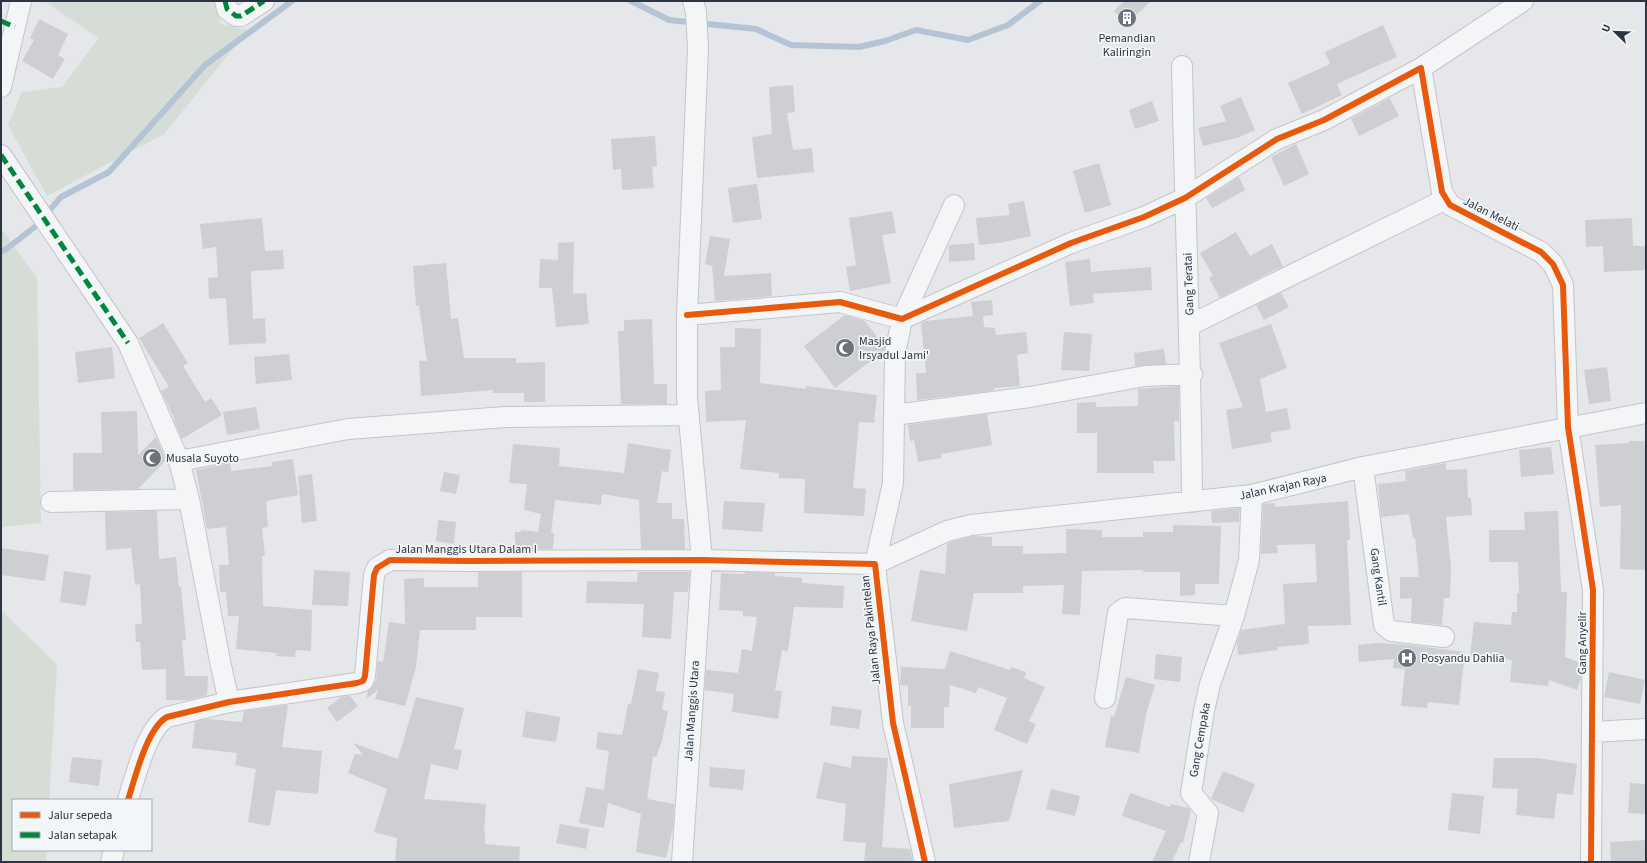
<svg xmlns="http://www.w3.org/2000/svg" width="1647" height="863" font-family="'Source Sans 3',sans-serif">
  <rect width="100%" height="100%" fill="#e5e7ea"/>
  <path fill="#d6ddd6" d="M44,1H215L221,24L248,30L164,134L47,196L8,125L22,92L62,87L99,38Z
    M1,228L37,278L41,523L1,527Z
    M1,610L57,665L49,800H13V850H47L46,862H1Z"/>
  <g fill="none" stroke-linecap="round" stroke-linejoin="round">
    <path stroke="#b5c4d4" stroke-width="6" d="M631,1L669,20L756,29L791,45L859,47L885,41L916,30L968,40L1008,25L1040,1
      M1,251L5,250L36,226L61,197L109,172L205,65L292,1"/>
  </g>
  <path fill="#cecfd2" d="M1124,1H1151L1127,24L1114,11Z
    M39,19L68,34L58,55L65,59L53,79L22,61L34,40L30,38Z
    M1383,25L1397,57L1337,84L1342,95L1302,114L1288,83L1330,64L1325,52Z
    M793,85L795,112L787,113L793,150L812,148L814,172L757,178L752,137L772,134L769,87Z
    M1241,97L1255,130L1237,138L1203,146L1198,128L1226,121L1220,106Z
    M1390,98L1399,116L1359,136L1351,119Z
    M1152,101L1159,121L1135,129L1129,110Z
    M655,136L657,166L652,167L654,188L622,190L621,169L613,170L611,139Z
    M1296,144L1309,174L1284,186L1271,157Z
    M1099,163L1111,205L1085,213L1073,171Z
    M1239,177L1245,190L1212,208L1206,198Z
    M757,184L762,219L733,223L728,188Z
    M1024,201L1031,236L999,243L979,245L976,218L1010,215L1008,204Z
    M892,211L896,233L882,235L891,283L850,291L846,267L856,265L849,218Z
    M262,218L265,251L283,250L284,269L252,271L251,273L253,319L265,318L266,343L229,345L226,298L209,299L208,278L218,277L216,247L203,249L200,224Z
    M1632,218L1633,246H1646V270L1604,272L1603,246L1586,247L1585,220Z
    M1236,232L1250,256L1272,244L1283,266L1220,298L1209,278L1213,276L1200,253Z
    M710,236L730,239L724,276L771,273L772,296L715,301L712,266L705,264Z
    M574,242L573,294L586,293L589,324L556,327L552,288H539L540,259L558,260V243Z
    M974,243L975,260L949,262V245Z
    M1090,259L1091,272L1151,267L1152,290L1093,294L1094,303L1070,306L1065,262Z
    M446,263L451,319L458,318L464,358H516V363L545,362V402H524V393H493V390L421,396L419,361H427L419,306H416L413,266Z
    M1281,293L1289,307L1264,320L1256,305Z
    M992,300L993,315L983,316L984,327L995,328L996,335L1026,332L1028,353L1017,355L1020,386L994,388V390L983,392L917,400L916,373H926L921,323L926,321L973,316L971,302Z
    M845,315L865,321L885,347L884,351L835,388L804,346Z
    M652,319L654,384H667V404H621L618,331H624V320Z
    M163,323L188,363L183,366L205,402L211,398L222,415L182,439L174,421L175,420L161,391L169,387L139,338Z
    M1271,324L1287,368L1260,379L1266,412L1287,408L1291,429L1270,433L1272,442L1232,449L1226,410L1243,407L1219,343Z
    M735,328L761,329L760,383L806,389V386L877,395L874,423L859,422L853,488L866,489L864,516L804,513L805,479L779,478V473L740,469L746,420L706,422L705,391L721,390L720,347H735Z
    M1064,332L1092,334L1089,371L1061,370Z
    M112,347L115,378L78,383L75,352Z
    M1164,349L1166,364L1135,366L1134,353Z
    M289,354L292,380L256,384L254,357Z
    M1607,367L1611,401L1589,404L1584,370Z
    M1179,386V421H1174L1175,461H1153L1154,473H1097V433H1077V403L1096,402V407L1138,406V389Z
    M256,407L260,429L227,435L223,412Z
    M137,411L138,455L156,437L166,460L138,489L73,490V453H102L101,412Z
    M987,414L992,445L941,454V458L918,462L914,440L910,441L908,425Z
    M1629,441H1646V570L1620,569L1621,505L1600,507L1595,445L1629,443Z
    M628,443L671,450L668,472L662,471L657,503H672V519H684L685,549H641L639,500L602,494L601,505L555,500L551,533H554L553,549H515V532H521V530L538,532L541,514L524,510L527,484L509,483L513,444L560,448L559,466L624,473Z
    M1551,447L1554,474L1521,477L1519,450Z
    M293,459L298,495L266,501L268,527L262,528L265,556H262L263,606L312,610L311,651L296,650L295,657L276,656L277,653L236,649L239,616H228L226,592H220L219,565H229L226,527L207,529L196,470L230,463L231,471L272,466V462Z
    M1446,463V470L1467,469L1468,498H1471L1472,515L1446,517L1451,567L1450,598H1444L1442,625L1411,622L1412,598L1400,599V577H1419L1415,538H1413L1409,514L1381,517L1378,484L1406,481L1405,471Z
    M444,472L460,475L456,494L440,491Z
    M312,474L317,521L302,523L298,476Z
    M724,501L765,503L762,532L722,529Z
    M1348,501L1350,540H1347L1351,625L1308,626L1309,644L1277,647V650L1238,655L1237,643L1241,630L1285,624L1283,584L1317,582L1315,544L1277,545L1278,553L1261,554L1263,504L1275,503V507Z
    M1240,508L1239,522L1212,523L1211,511Z
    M157,511L159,559L176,557L179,587H181L186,640H182L185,676H208L207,695L189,700H166V669L142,670L140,642H136L135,624H142L140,584L135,585L131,548L106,550L105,512Z
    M1558,511L1561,592H1567L1565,657L1581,663V679L1577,690L1549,680L1548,686L1510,682L1512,660L1470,656L1474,622L1511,625L1512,612H1517V593H1519L1518,562H1489V530H1525L1524,512Z
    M438,520L456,522L454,544L436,541Z
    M1173,525L1221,526L1219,584H1195V595L1180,596V572H1143V570L1082,571L1080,615L1062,614L1064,585L1023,586V593H974L967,631L911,621L920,570L945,574L947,544L951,542L973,536L992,537V546H1023V554L1066,553V529L1102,530V537H1143V532H1173Z
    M1,548L49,555L45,581L1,575Z
    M314,570L350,572L348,606L312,605Z
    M64,571L91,575L86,606L60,602Z
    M478,572H522V617H476V630H420L416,667L405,706L375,699L378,690L366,699L368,691L376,680L378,661L383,662L389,622L405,624L404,579L424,578V587H478Z
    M638,572H690L688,592H674L671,639L642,637L644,604L586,603L587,581L637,582Z
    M745,572L775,573V576L802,578V583L844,586L843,608L794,607L788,651L782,650L775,690L782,691L778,719L732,712L734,694L705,690L706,670L738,673L742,649L752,651L757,617L743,616V611L719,610L721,573L745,574Z
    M1377,643L1410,645L1465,652L1459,705L1428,702L1427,708L1401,706L1405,669L1393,668L1394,659L1359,662L1358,645Z
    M950,651L1010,670L1011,667L1026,672L1024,678L1045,687L1029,721L1036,724L1027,744L994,730L1007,698L978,687L976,693L950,685L949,707H944V728H911V706H908V686L900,685L901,667L945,669Z
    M1156,654L1182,657L1180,682L1154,679Z
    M638,669L659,673L656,691L665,692L662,710L668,711L662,741L656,757L653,756L647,799L674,804L673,828L666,858L636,852L641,814L608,803L604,828L579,823L586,787L604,790L609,751L596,749L598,732L622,735L628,704H631Z
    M1609,672L1645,680L1640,704L1604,697Z
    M1126,677L1155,685L1146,714L1139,753L1105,747L1111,716L1114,717Z
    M350,696L358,706L337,722L327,708L341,697Z
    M416,697L464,708L454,749L462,750L458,770L431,764L424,799L486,804L484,833H485V844L520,847L519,862H395L397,838L374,832L387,789L348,773L355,754L363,755L353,743L398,759Z
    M288,705L282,747L322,751L318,794L276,790L270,826L248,822L256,769L235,765L237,753L192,748L195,722L208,719L242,722L244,711Z
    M832,706L862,710L859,729L830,725Z
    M526,711L560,717L556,742L522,737Z
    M852,756L888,758L882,847L910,849L913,862H864L866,843L843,841L846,804L816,798L824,762L851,768Z
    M72,757L102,760L99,786L69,782Z
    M1494,758H1537L1577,764L1573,795L1557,793L1554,819L1516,815L1518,789L1492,788Z
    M710,767L745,770L743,790L709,787Z
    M1023,770L1009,821L954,828L949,784Z
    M1223,771L1255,784L1243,813L1211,799Z
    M1630,783L1646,784V814L1628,813Z
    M1051,789L1080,796L1075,816L1046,809Z
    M1130,793L1170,807L1171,804L1189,808L1191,811L1183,843L1181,842L1172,862H1152L1166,831L1122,816Z
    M1452,793L1484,796L1480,834L1448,830Z
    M560,824L589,829L586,849L556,843Z
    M1646,840V862H1611L1610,842Z"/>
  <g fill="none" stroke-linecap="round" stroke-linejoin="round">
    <defs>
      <path id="minor" d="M225,1L227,9L236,16H241L264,1
        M1182,66C1185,212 1191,357 1192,502
        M1421,68L1523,1
        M1,87L21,1
        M1,155L128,343L179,461L189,499L221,666L229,702
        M687,315L840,302L902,319L1071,243L1144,217L1185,198L1277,139L1324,120L1421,68L1442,192L1450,205L1541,252L1553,264L1563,285L1568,427L1593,590L1591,862
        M1190,325L1446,199
        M894,415L1030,397L1145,376L1192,374
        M179,461L348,429L505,417L689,415
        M1363,467L1384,625L1391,631L1444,637
        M51,502L189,499
        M875,564L947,531L971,525L1252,495L1363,467L1646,413
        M875,564L893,483L895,354L902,319L954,205
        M1105,698L1118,613L1125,608L1234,616
        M1593,732L1646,729
        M128,800C135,778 147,728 167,717L229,702L357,683L363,681L365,676L374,575L377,568L390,560L468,561L702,560L875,564L893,723L925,862
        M111,862L114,850
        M682,862L702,560L687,397V315L698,48L696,12L693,1
        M1199,862L1208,813L1191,793L1204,711L1210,684L1234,616L1249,560L1252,495"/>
    </defs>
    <use href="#minor" stroke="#c3c5c8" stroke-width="22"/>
    <use href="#minor" stroke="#f4f5f6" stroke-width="20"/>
    <path stroke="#00873e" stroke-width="5" stroke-dasharray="10 5" stroke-linecap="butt" d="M225,1L227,9L236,16H241L264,1
      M1,21L15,27
      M1,155L128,343"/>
    <defs>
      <path id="cycleway" d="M687,315L840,302L902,319L1071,243L1144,217L1185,198L1277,139L1324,120L1421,68L1442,192L1450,205L1541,252L1553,264L1563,285L1568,427L1593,590L1591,862
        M128,800C135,778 147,728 167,717L229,702L357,683L363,681L365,676L374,575L377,568L390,560L468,561L702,560L875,564L893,723L925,862"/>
    </defs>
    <use href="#cycleway" stroke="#f3f6f8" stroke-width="8"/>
    <use href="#cycleway" stroke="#e8590c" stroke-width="6"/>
  </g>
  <defs>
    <symbol id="building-disc" viewBox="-11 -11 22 22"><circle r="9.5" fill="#6c737e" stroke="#f3f6f8"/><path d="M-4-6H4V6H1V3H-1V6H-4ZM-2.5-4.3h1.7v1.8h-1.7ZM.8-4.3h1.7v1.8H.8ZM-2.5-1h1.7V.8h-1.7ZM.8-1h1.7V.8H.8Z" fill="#fff"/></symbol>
    <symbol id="mosque-disc" viewBox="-11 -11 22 22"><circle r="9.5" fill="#6c737e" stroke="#f3f6f8"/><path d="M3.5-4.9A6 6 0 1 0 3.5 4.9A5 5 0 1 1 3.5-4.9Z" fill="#fff"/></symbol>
    <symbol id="hospital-disc" viewBox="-11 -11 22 22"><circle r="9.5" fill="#6c737e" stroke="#f3f6f8"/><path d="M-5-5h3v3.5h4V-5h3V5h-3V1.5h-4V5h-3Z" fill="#fff"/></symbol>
  </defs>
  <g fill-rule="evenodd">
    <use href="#building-disc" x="1116" y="7" width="22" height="22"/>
    <use href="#mosque-disc" x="834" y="337" width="22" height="22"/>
    <use href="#mosque-disc" x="141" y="447" width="22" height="22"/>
    <use href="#hospital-disc" x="1396" y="647" width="22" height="22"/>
  </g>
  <g text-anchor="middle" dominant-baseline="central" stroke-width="3.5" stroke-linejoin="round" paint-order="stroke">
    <g font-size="12" fill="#2b3544" stroke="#f3f6f8" text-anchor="start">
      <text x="1127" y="38" text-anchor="middle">Pemandian<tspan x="1127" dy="14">Kaliringin</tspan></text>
      <text x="859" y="341">Masjid<tspan x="859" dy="14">Irsyadul Jami'</tspan></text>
      <text x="166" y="458">Musala Suyoto</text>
      <text x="1421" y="658">Posyandu Dahlia</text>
    </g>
    <g font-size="12" fill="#2b3544" stroke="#f3f6f8">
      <text transform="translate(1491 214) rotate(27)">Jalan Melati</text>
      <text transform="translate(1189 284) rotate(-92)">Gang Teratai</text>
      <text transform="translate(1283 487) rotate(-12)">Jalan Krajan Raya</text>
      <text x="466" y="549">Jalan Manggis Utara Dalam I</text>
      <text transform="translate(1378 577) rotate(82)">Gang Kantil</text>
      <text transform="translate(871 630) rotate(-96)">Jalan Raya Pakintelan</text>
      <text transform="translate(1582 643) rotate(-90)">Gang Anyelir</text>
      <text transform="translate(692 711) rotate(-86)">Jalan Manggis Utara</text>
      <text transform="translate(1200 740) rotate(-80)">Gang Cempaka</text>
    </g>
  </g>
  <rect width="1647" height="863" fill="none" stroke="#2b3544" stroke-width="4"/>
  <rect x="12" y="799" width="140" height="52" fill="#f3f6f8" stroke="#a3a9b0"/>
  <rect x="20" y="812" width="20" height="6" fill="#e8590c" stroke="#a3a9b0"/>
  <text x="48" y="819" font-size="12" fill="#2b3544">Jalur sepeda</text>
  <rect x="20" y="832" width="20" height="6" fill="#00873e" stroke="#a3a9b0"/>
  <text x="48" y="839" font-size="12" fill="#2b3544">Jalan setapak</text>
  <g transform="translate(1615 32) rotate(293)" stroke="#f3f6f8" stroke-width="3" paint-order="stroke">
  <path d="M0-3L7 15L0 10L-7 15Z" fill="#2b3544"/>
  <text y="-6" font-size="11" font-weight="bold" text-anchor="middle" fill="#2b3544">U</text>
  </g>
</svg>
